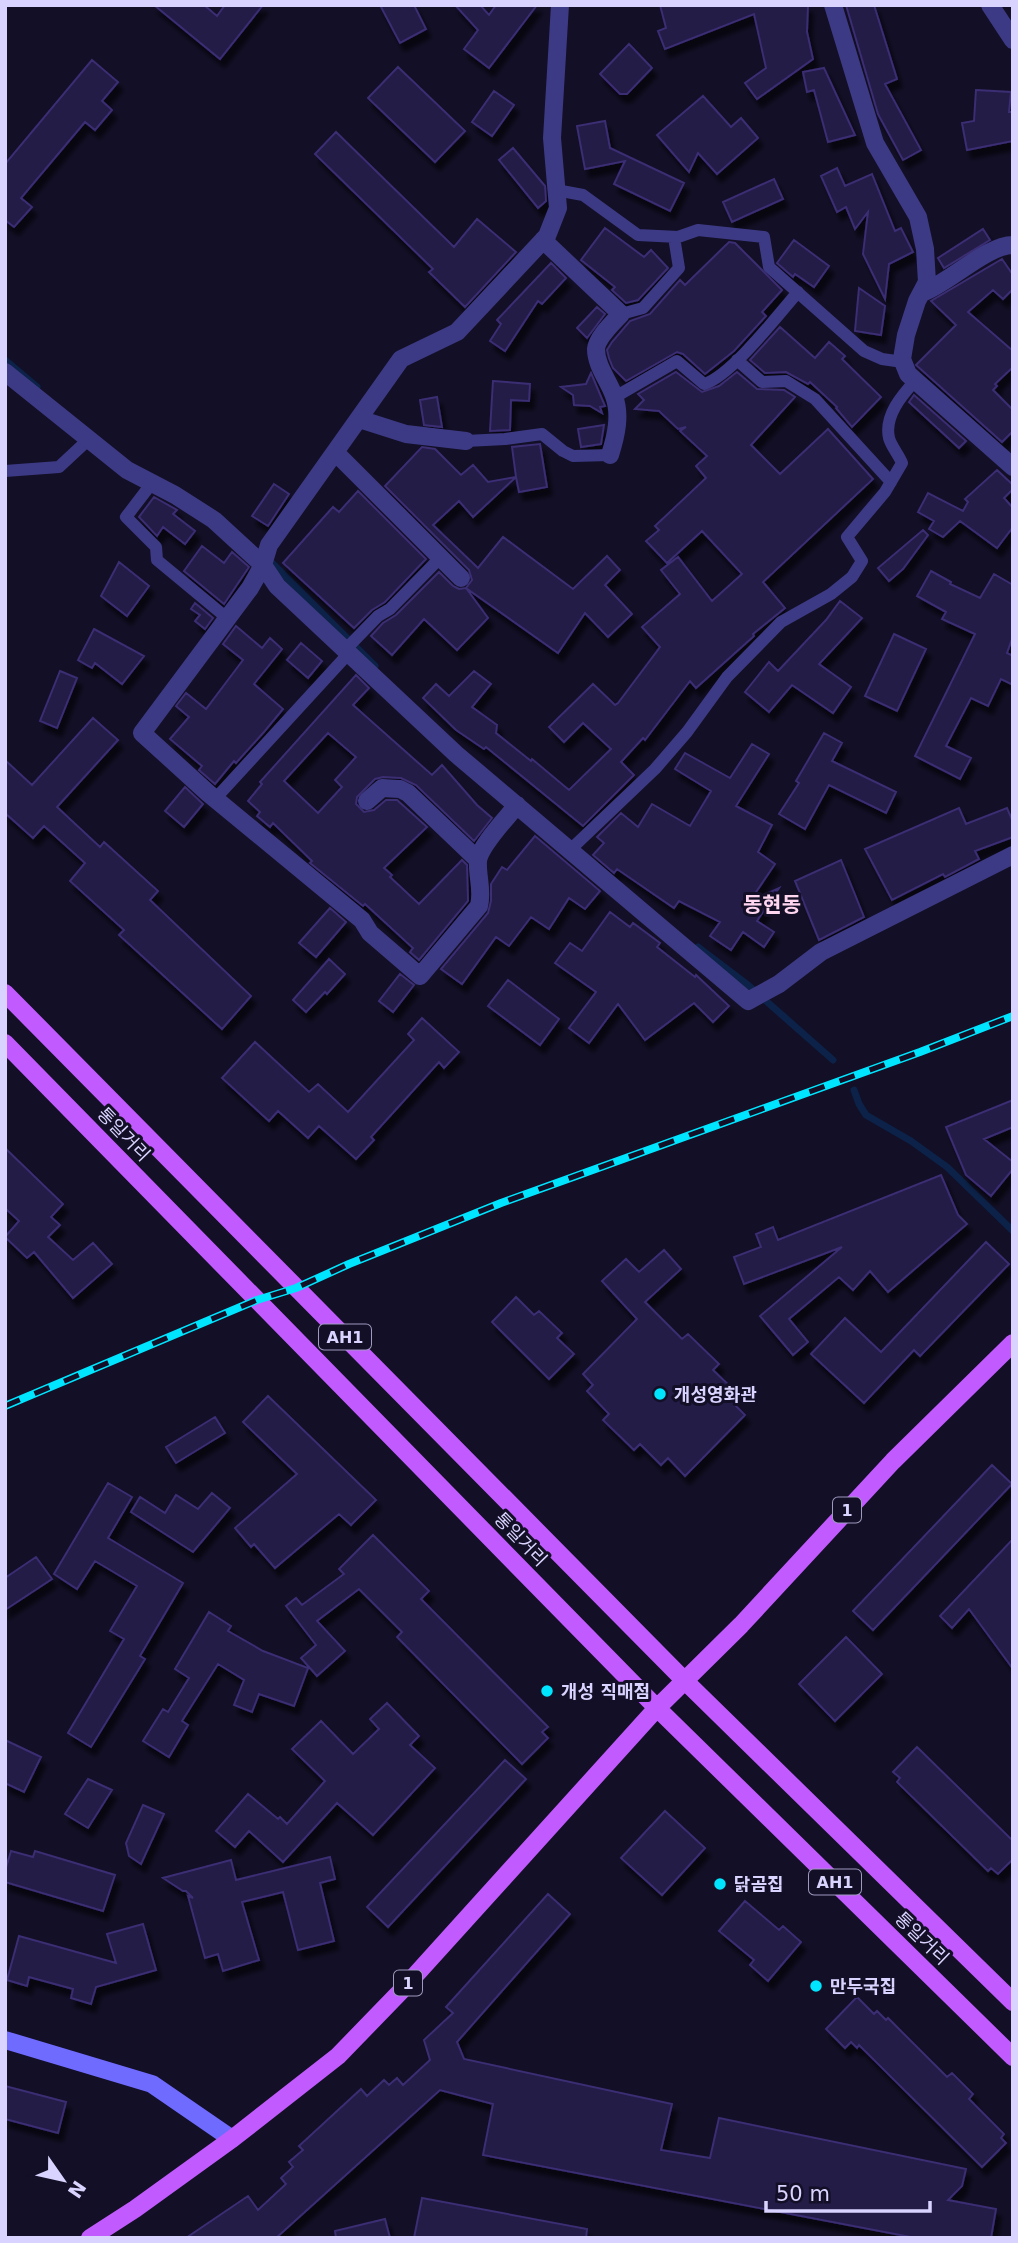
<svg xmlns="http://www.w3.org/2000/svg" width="1018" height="2243" font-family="'DejaVu Sans','Noto Sans KR',sans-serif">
  <defs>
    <filter id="shadow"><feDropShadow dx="4.5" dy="8" stdDeviation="2" flood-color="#0009"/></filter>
  </defs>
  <rect width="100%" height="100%" fill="#130f26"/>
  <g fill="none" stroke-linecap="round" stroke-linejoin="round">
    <path stroke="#0c2248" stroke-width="7" d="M5,360L37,387
      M267,558L375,666
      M698,947L748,985L833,1060
      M854,1090L859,1104L866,1115L911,1141L947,1167L1013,1231"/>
  </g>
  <path fill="#241b47" stroke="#3b2d73" stroke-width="2" fill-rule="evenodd" filter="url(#shadow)" d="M154,5H204L217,16L225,5H263L220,59Z
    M380,5H414L426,29L400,43Z
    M455,5H480L489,15L496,5H537L489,68L464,49L478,30Z
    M660,5H808L807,32L813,59L757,99L745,83L766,68L754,14L665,49L658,31L666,28Z
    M846,5H874L897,79L885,84L921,150L903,160L878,114Z
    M629,44L652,68L627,94H620L600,74Z
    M92,60L118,82L102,101L112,110L95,130L85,122L21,198L32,207L14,227L5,220V164Z
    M398,67L465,131L435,162L368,98Z
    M824,68L855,135L828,142L814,90L807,92L803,72Z
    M976,90L1011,92L1009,112H1013V141L967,150L962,123L974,121Z
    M494,91L514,105L492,136L472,122Z
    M703,96L731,127L741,118L758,138L717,174L698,153L689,172L657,135Z
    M605,121L610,148L684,183L670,211L614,184L625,161L585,169L577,126Z
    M336,132L454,247L477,219L516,252L465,307L429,272L433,269L315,154Z
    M513,148L545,186L546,201L538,208L499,160Z
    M837,168L845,186L872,174L895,231L901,228L913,252L889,264L885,299L863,254L868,212L855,229L846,207L837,212L821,176Z
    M774,179L783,199L732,222L723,202Z
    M605,228L644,257L651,250L668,268L638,300L626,303L612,290L615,287L581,260Z
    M983,229L990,240L944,268L938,258Z
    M794,240L829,266L814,287L795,274L793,277L777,263Z
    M729,242L735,243L782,290L762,312L766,316L734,351L705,374L683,354L677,352L626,381L613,368L609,358L607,350L612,342L630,321L650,314L680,280L685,285Z
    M1002,259L1013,275V289L1003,299L993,290L968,312L1013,351V367L995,384L997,386L993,390L1013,410V431L1002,442L916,365L956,325L931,301Z
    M551,263L566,278L542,304L538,301L505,351L490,341L501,324L497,320Z
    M859,288L885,306L881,335L855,331Z
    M597,307L605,314L587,338L577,328Z
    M780,327L815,358L829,342L845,356L842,359L881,397L852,427L836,408L837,407L810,382L808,384L786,372L765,373L750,360Z
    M676,372L702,392L719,386L737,372L757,389L784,390L795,397L751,445L780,474L828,429L873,479L763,582L785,608L753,634L754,636L696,688L690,681L645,740L643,738L621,762L634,775L583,826L486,747L484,749L456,730L423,698L436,684L449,696L474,671L491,684L472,707L497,725L496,733L531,761L532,759L569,790L611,749L583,723L564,742L549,727L593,684L615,705L618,703L660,647L642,627L680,594L661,570L678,557L712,601L742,574L702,531L667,563L646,541L659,530L655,526L706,478L696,466L707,456L680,431L686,427L678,429L659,411L635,409L644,400L638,394Z
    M591,373L605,406L600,407L602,413L590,406L574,405L573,395L561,387L586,384Z
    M493,381L530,384L529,401L511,400L510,430L490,431Z
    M914,395L966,441L959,448L909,402Z
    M437,397L442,427L424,425L420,400Z
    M604,425L601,444L581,447L578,429Z
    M540,444L547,487L519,492L516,477L473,517L459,501L433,525L478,568L503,537L573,589L607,556L620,570L605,585L632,614L608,637L585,613L558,653L466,588L472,580L469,570L385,486L422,447L435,449L461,475L473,465L488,482L516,477L512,447Z
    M997,470L1013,485V489L1004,498L1013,508V527L997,548L960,521L943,537L929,529L934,521L918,512L928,493L963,511L968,502L965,499Z
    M274,484L289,494L268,526L252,516Z
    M358,491L426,559L385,602L372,610L354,628L283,563L333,507L339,512Z
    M154,497L177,510L173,514L195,531L185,544L163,527L157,536L139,517Z
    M923,530L928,535L903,569L889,581L878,568Z
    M202,546L224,563L232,552L249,567L224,604L184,571Z
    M119,562L149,586L127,616L101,596Z
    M931,571L951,582L950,584L980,598L994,574L1013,585V636L1007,653L1013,656V685L1001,679L988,706L971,698L946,746L971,758L960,779L915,756L975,634L942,619L946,612L917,596Z
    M439,572L453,586L459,589L466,588L488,618L457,650L424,619L392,655L371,636L383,623L396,615Z
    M840,601L862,618L819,664L851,687L833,713L792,685L769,712L745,692L769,662L778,671L826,620Z
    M195,603L213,618L205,629L195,621L200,615L191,609Z
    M236,626L262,648L270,638L282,649L254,684L283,709L264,732L236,763L234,761L215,784L199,770L202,766L170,739L189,717L176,706L186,693L206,709L243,660L223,644Z
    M94,629L144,656L122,684L95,663L92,668L78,660Z
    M894,634L926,649L897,711L865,696Z
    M301,643L322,661L308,678L287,660Z
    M60,671L77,678L57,728L40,721Z
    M356,675L369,688L353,705L432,775L442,765L477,805L492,818L474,841L416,785L401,778L383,777L375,779L357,797L356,804L364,812L374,810L386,800H397L427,827L384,868L392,875L390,877L419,904L462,860L467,865L468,901L419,960L410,952L413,948L365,904L363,906L310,863L312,861L273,823L270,827L257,816L260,812L248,801L262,784L260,782ZM328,733L356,757L335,780L342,787L318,813L284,781Z
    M93,718L118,740L57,807L100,847L104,842L158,891L150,900L251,996L222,1029L119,935L124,930L70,881L85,863L44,826L33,838L5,813V760L32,785Z
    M824,733L842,743L832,761L896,792L886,813L829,785L805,829L779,814L799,783L796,781Z
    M752,744L769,754L736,806L772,825L758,852L775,864L750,901L779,888L757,921L774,932L764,947L743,932L731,950L710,936L720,922L679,901L674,908L617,869L614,873L593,855L604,843L597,837L621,813L638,827L652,804L690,826L711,791L675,769L685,753L730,778Z
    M185,787L203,804L184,827L165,811Z
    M959,808L966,824L1007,808L1013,822V837L975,851L979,859L945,877L943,874L892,900L865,849Z
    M535,836L600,891L585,909L569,898L549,929L531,917L509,946L496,937L462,984L441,969L488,913L491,901V884L502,867L507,870Z
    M841,860L864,917L819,940L795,881Z
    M330,908L346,922L316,957L299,943Z
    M610,912L630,927L633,923L660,943L657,947L695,977L696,975L729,1006L713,1022L694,1003L645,1040L618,1004L589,1043L569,1028L596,992L555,963L570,943L582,951Z
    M329,959L345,974L327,994L325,992L306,1012L293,1000Z
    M400,974L414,985L393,1012L379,1001Z
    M508,980L559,1019L540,1045L488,1006Z
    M422,1018L459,1052L444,1068L439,1062L371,1137L374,1140L356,1159L319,1126L308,1138L278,1111L269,1121L222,1078L255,1042L309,1092L318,1084L348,1112L414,1040L408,1034Z
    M1013,1100V1127L984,1139L1013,1162V1169L991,1196L966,1175L946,1127Z
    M5,1148L63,1204L51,1217L60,1225L48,1237L73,1260L93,1243L112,1264L73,1298L34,1252L27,1258L5,1237L19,1221L5,1208Z
    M941,1175L958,1215L967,1224L888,1292L870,1271L853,1290L839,1277L789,1319L808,1342L793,1355L760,1316L842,1247L744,1284L734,1257L761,1247L756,1234L773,1227L778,1240Z
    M986,1242L1009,1264L920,1356L914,1350L864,1403L811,1354L845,1318L881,1352Z
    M664,1250L681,1269L645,1302L682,1339L688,1334L719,1364L713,1370L735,1391L728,1398L745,1415L685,1476L668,1458L661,1465L640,1444L634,1450L603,1420L609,1414L587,1391L593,1385L583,1374L637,1319L602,1281L626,1259L639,1272Z
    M516,1297L534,1315L539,1311L562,1333L557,1338L574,1354L549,1379L492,1322Z
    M268,1396L376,1500L351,1525L339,1514L275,1568L254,1544L251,1547L235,1528L297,1474L243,1422Z
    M215,1417L225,1433L176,1463L166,1447Z
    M992,1465L1012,1484L873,1630L853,1611Z
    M108,1483L132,1497L108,1538L183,1583L140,1656L145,1659L91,1747L68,1733L124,1639L110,1631L137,1586L95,1561L77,1589L54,1574Z
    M212,1493L230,1508L193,1552L131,1512L140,1497L165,1513L176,1495L198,1509Z
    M373,1535L429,1591L421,1599L548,1727L542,1732L548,1738L522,1764L397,1637L402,1632L359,1589L317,1621L345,1651L317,1676L301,1658L316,1645L286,1606L296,1598L302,1605L344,1574L339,1569Z
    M1013,1539V1669L969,1609L952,1628L940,1616Z
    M36,1557L52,1579L5,1610V1578Z
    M209,1612L231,1626L228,1631L263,1651L308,1668L294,1706L259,1694L252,1712L234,1705L244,1680L218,1664L182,1721L188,1725L169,1757L143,1741L163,1709L168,1712L189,1678L175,1669Z
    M846,1637L882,1674L835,1721L799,1684Z
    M387,1703L419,1736L410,1745L435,1768L373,1835L337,1803L283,1862L249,1831L235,1847L216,1831L248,1794L278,1819L280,1817L287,1824L325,1781L292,1749L321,1721L353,1754L379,1729L370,1719Z
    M5,1740L41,1757L24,1792L5,1783Z
    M917,1747L1013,1841V1859L998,1874L991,1868L988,1871L897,1782L900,1778L893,1772Z
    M505,1760L526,1779L388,1927L367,1907Z
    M88,1779L112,1790L88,1828L65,1814Z
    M143,1805L164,1814L141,1864L129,1856L126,1843Z
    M665,1811L705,1848L662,1895L621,1858Z
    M11,1851L33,1857L35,1851L115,1875L103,1911L5,1882V1871Z
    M330,1857L335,1879L320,1883L334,1941L298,1950L283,1892L242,1902L259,1960L223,1971L218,1954L205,1958L188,1896L193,1898L186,1891H183L163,1878L231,1860L236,1880Z
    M548,1894L570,1914L457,2042L464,2059L672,2104L661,2150L710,2158L719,2118L966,2169L962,2186L948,2200L996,2209L991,2238H916L483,2155L493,2104L440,2090L276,2238H186L248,2196L258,2210L286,2184L281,2178L293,2167L289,2162L303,2150L299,2146L361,2089L367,2096L384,2080L389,2085L397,2078L403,2085L430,2060L424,2040L453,2013L446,2007Z
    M745,1901L779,1930L783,1926L801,1942L768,1981L750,1965L754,1960L719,1931Z
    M143,1924L156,1970L96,1987L91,2004L71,1998L73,1989L29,1977L27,1986L7,1980L19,1936L116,1963L107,1934Z
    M857,1997L874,2014L877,2011L886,2020L888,2018L947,2077L952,2073L973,2094L969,2099L1004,2134L1001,2138L1006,2143L982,2167L859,2045L857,2048L851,2042L845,2048L826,2029Z
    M5,2086L66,2102L58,2133L5,2119Z
    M422,2198L587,2229L586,2238H414Z
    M385,2219L390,2238H336L335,2231Z"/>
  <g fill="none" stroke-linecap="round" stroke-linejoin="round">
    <path stroke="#3d3a85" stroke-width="12" d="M556,190L583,195L638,235L678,237L698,230L764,237L769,267L864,351L882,359L903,362
      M621,314L643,308L679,268L674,237
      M737,360L762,382L786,381L815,399L891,482
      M615,397L677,361L704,384C731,376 778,315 798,292
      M466,441L505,439L542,434L563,451L573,456L610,455
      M5,471L59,467L88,440
      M152,483L126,517L156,547L157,560L227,618
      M345,650L378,616L390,609L440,558
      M215,799L349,653
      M570,850L655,769L687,732L727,677L781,622L831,594L852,577L862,561L847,537L885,492L902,463C899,455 891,446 889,438C884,416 902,395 915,381"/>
    <path stroke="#3d3a85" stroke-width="18" d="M833,5L875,143L918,217L925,249L927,282L917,301L906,335L902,359L908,374L1013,467
      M990,5L1013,40
      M543,240L621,314C613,323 597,337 596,349C596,366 609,381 614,396C621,415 616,436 610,455
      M922,293C949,283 987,245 1013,245
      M5,372L127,470L175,495L214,520L263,565L277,586L456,754L748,1001L779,984L821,952L1013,855
      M359,419L406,434L466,441
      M335,452L461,578
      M367,801L382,788L400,789L408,793L478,860
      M517,805C507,818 480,845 478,861C477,877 483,890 479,906L420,976L370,933L362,920L208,793L142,733L250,588L263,565L269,545L401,359L457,332L547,236L558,208L552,138L560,5"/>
    <path stroke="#6f6bff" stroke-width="18" d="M5,2040L152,2084L232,2139"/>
    <path stroke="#c25bff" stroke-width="18" d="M5,993L685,1681L1013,2002
      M5,1043L657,1708L1013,2057
      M90,2238L135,2209L232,2139L338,2056L401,1991L657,1708L741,1625L893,1461L1013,1343"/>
    <defs>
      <path id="rail" d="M5,1406L257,1300L296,1288L349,1264L501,1203L920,1052L1013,1016"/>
    </defs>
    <use href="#rail" stroke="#00e5ff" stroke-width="8"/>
    <use href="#rail" stroke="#130f26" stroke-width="5" stroke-dasharray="16" stroke-linecap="butt"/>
  </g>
  <g fill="#00e5ff" stroke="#130f26" stroke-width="2.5">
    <circle cx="660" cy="1394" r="7"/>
    <circle cx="547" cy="1691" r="7"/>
    <circle cx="720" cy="1884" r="7"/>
    <circle cx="816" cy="1986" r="7"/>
  </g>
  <g text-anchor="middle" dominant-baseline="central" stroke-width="6" stroke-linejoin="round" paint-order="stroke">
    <g fill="#130f26" stroke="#9e99be" stroke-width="2">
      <rect x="319" y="1324.5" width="52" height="25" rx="5"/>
      <rect x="833" y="1497.5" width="28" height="25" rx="5"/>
      <rect x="809" y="1869.5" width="52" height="25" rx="5"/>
      <rect x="394" y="1970.5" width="28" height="25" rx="5"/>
    </g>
    <g font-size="16" font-weight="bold" fill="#d9d4ff">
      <text x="345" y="1337">AH1</text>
      <text x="847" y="1510">1</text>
      <text x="835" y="1882">AH1</text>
      <text x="408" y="1983">1</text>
    </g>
    <g font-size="18" fill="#d9d4ff" stroke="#130f26">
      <text transform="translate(124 1134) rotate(46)">통일거리</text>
      <text transform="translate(521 1539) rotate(46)">통일거리</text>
      <text transform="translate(922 1938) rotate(44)">통일거리</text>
    </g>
    <g font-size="18" font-weight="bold" fill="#d9d4ff" stroke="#130f26" text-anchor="start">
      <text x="674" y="1394">개성영화관</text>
      <text x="561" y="1691">개성 직매점</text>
      <text x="734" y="1884">닭곰집</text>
      <text x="830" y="1986">만두국집</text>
    </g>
    <g font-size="21" font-weight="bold" fill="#ffd6f0" stroke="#130f26">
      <text x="772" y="905">동현동</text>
    </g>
  </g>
  <rect width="1018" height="2243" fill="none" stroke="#d9d4ff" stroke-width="14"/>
  <g transform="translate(63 2180) rotate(124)" stroke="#130f26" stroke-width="5" paint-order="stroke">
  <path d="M0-5L12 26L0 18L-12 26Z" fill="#d9d4ff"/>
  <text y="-10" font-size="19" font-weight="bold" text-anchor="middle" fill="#d9d4ff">N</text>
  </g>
  <path d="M766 2201v10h164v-10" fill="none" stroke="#d9d4ff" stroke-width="3.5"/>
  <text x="776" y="2201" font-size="21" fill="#d9d4ff" stroke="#130f26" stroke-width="5" paint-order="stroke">50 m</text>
</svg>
